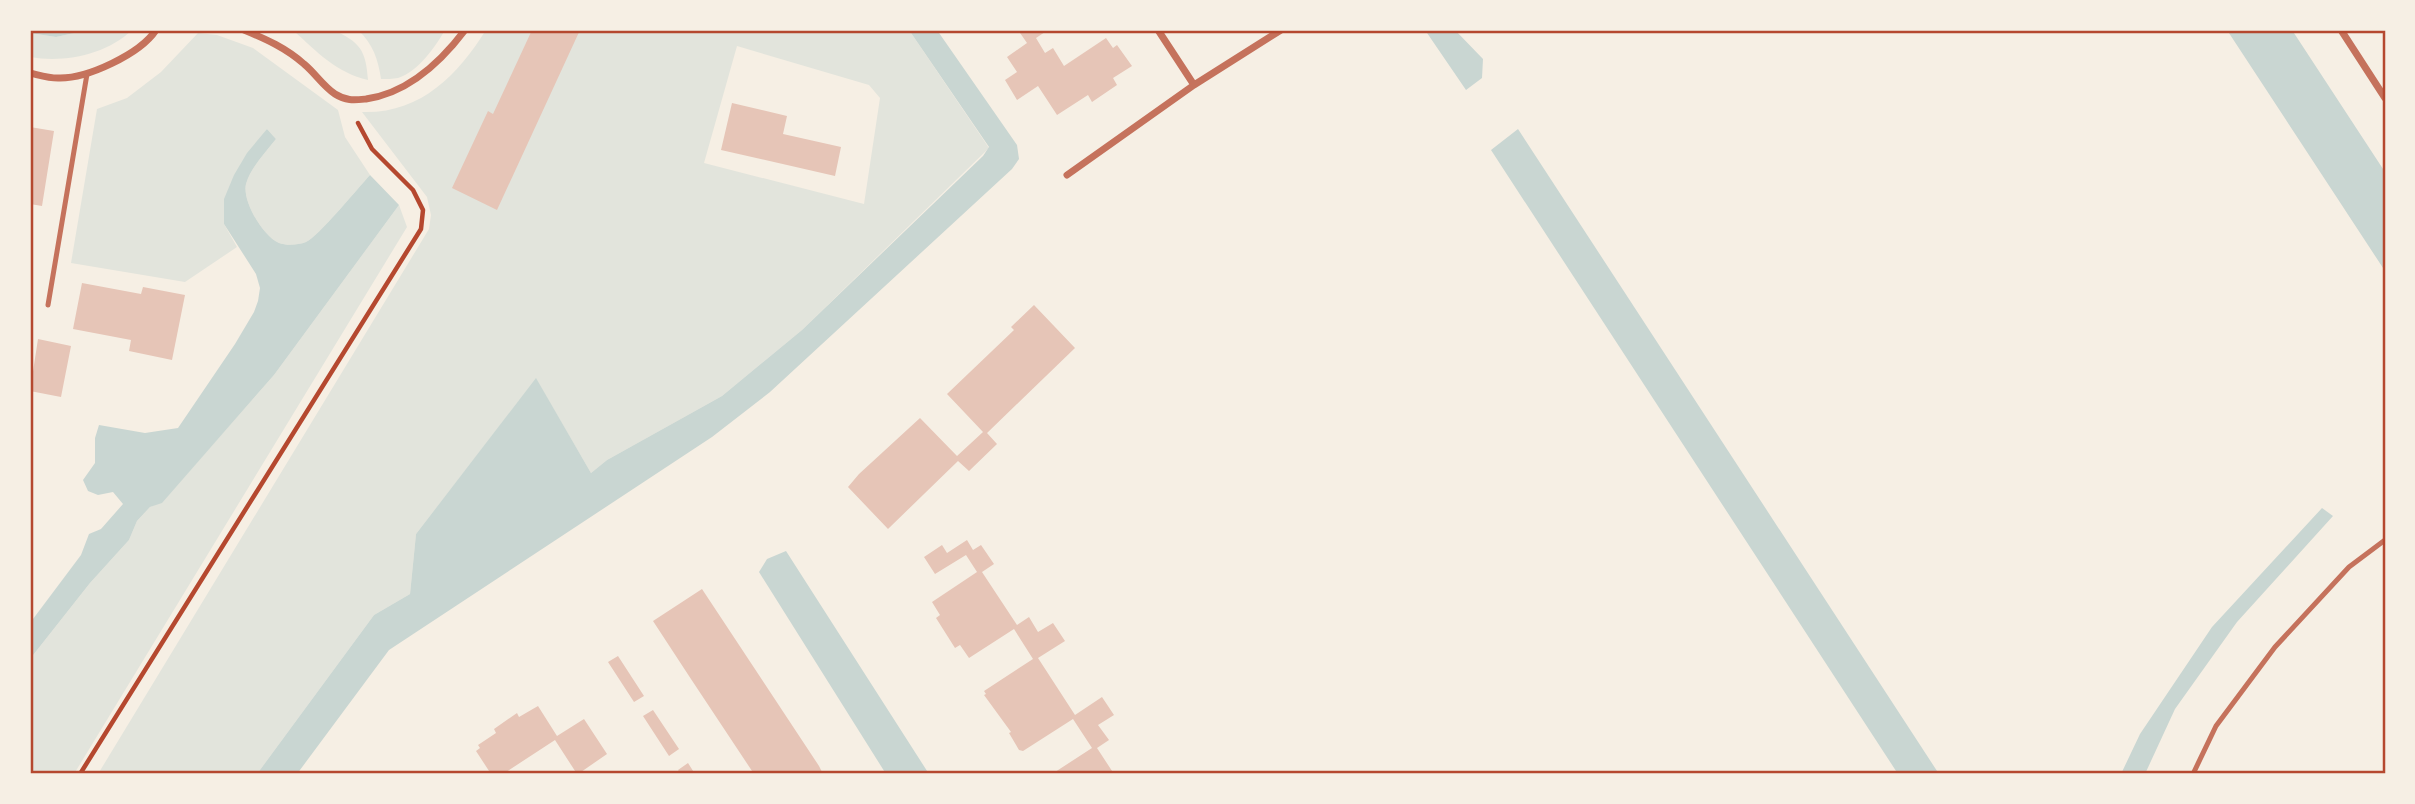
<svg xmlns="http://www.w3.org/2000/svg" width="2415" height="804" font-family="'Work Sans',sans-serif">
  <rect width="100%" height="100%" fill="#f6efe4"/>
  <path fill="#e2e4dc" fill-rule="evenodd" d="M88,30H132C106,55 64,63 30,57V33L56,37Z
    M333,30C360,42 366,50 368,80C337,73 317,52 294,31Z
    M358,30H445C435,47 419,71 398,78C393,79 386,79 381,79C378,59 373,44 358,30Z
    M486,30H909L989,148L802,330L722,396L607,460L591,473L536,379L416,534L410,594L374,615L257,774H98L429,229L431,215L427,197L362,112C420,114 457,76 486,30ZM737,46L869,85L880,98L864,204L704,163Z
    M198,33L217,35L253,48L338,110L345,137L370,175C358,188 318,237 306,242C298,245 287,246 279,243C263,236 242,201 246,184C251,167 266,152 276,139L267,129L224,224L237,247L185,282L71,263L97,109L127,98L161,72Z
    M399,205L407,227L74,774H30V659L90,583L129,540L137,521L150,507L162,502L274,375Z"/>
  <path fill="#c9d6d2" d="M30,30H88L56,37L30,33Z
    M909,30H937L1017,145L1019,159L1012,169L770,392L712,437L389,650L297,774H257L374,615L410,594L416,534L536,378L591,473L607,460L722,396L802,330L983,156L989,147Z
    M1425,30H1455L1483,59L1482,78L1466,90Z
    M2227,30H2292L2385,172V271Z
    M267,129L276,139C266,152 251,167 246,184C242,201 263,236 279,243C287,246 298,245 306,242C318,237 358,188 370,175L399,205L274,375L162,503L150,507L137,521L129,540L90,583L30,659V623L81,555L89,534L101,529L123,504L113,492L98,495L88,491L83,480L95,463V438L99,425L145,433L178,428L235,344L254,312L258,301L260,288L256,274L224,224V199L234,175L247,153Z
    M1518,129L1939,774H1898L1491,150Z
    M2322,508L2333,516L2237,622L2175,709L2145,774H2121L2140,734L2212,627Z
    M786,551L929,774H886L759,572L767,559Z"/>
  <path fill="#e6c5b7" d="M532,30H580L497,210L452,188L488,111L493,114Z
    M1018,30H1048L1036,38L1045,53L1053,48L1064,66L1106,38L1113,48L1117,45L1132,66L1113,78L1117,85L1092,102L1088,95L1057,115L1038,86L1017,100L1005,80L1017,72L1007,57L1027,43Z
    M732,103L787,116L783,134L841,147L835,176L721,150Z
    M30,127L54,131L42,206L30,204Z
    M82,283L141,294L143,287L185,295L172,360L129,351L131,340L73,329Z
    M1034,305L1075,348L987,433L997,444L969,471L958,461L888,529L848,487L859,474L920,418L957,456L983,432L947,394L1014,330L1011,327Z
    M38,339L71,346L61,397L30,391Z
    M967,540L973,550L981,545L994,564L982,572L1017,625L1029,617L1038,632L1053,623L1065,641L1038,658L1075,715L1102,697L1114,715L1098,725L1109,740L1097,748L1114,774H1052L1092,748L1073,719L1023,751L1019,750L1009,733L1011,732L984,695L986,694L984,691L1033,659L1014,629L969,658L960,645L955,648L936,618L940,615L932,602L977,572L966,555L935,574L924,557L942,545L947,553Z
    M702,589L819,766L823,774H754L689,676L653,621Z
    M618,656L644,696L634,702L608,662Z
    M538,706L557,736L584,719L607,754L581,772L582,774H577L555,740L503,774H491L476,751L480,748L478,745L496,733L494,729L517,713L519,717Z
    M653,710L679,749L669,756L643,716Z
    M688,763L695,774H681L678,770Z"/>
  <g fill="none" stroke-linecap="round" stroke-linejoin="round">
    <path stroke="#b5482f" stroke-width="4.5" d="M80,774L421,229L423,210L413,190L372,149L358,123"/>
    <path stroke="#c5725c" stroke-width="5" d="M48,305L87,74
      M2193,774L2216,726L2275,647L2349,567L2385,540"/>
    <path stroke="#c5725c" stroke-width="7" d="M244,30C266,39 286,48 304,64C315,73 323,86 335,94C346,101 354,100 366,99C408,93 440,63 465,30
      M1158,30L1194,85
      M2341,30L2385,98
      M30,73C39,75 48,78 58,78C87,79 140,54 156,30
      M1067,175L1194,85L1281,30"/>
  </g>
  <rect width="2415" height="804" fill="none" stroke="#f6efe4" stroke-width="63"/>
  <rect x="32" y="32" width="2352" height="740" fill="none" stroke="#b5482f" stroke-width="2.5"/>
</svg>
